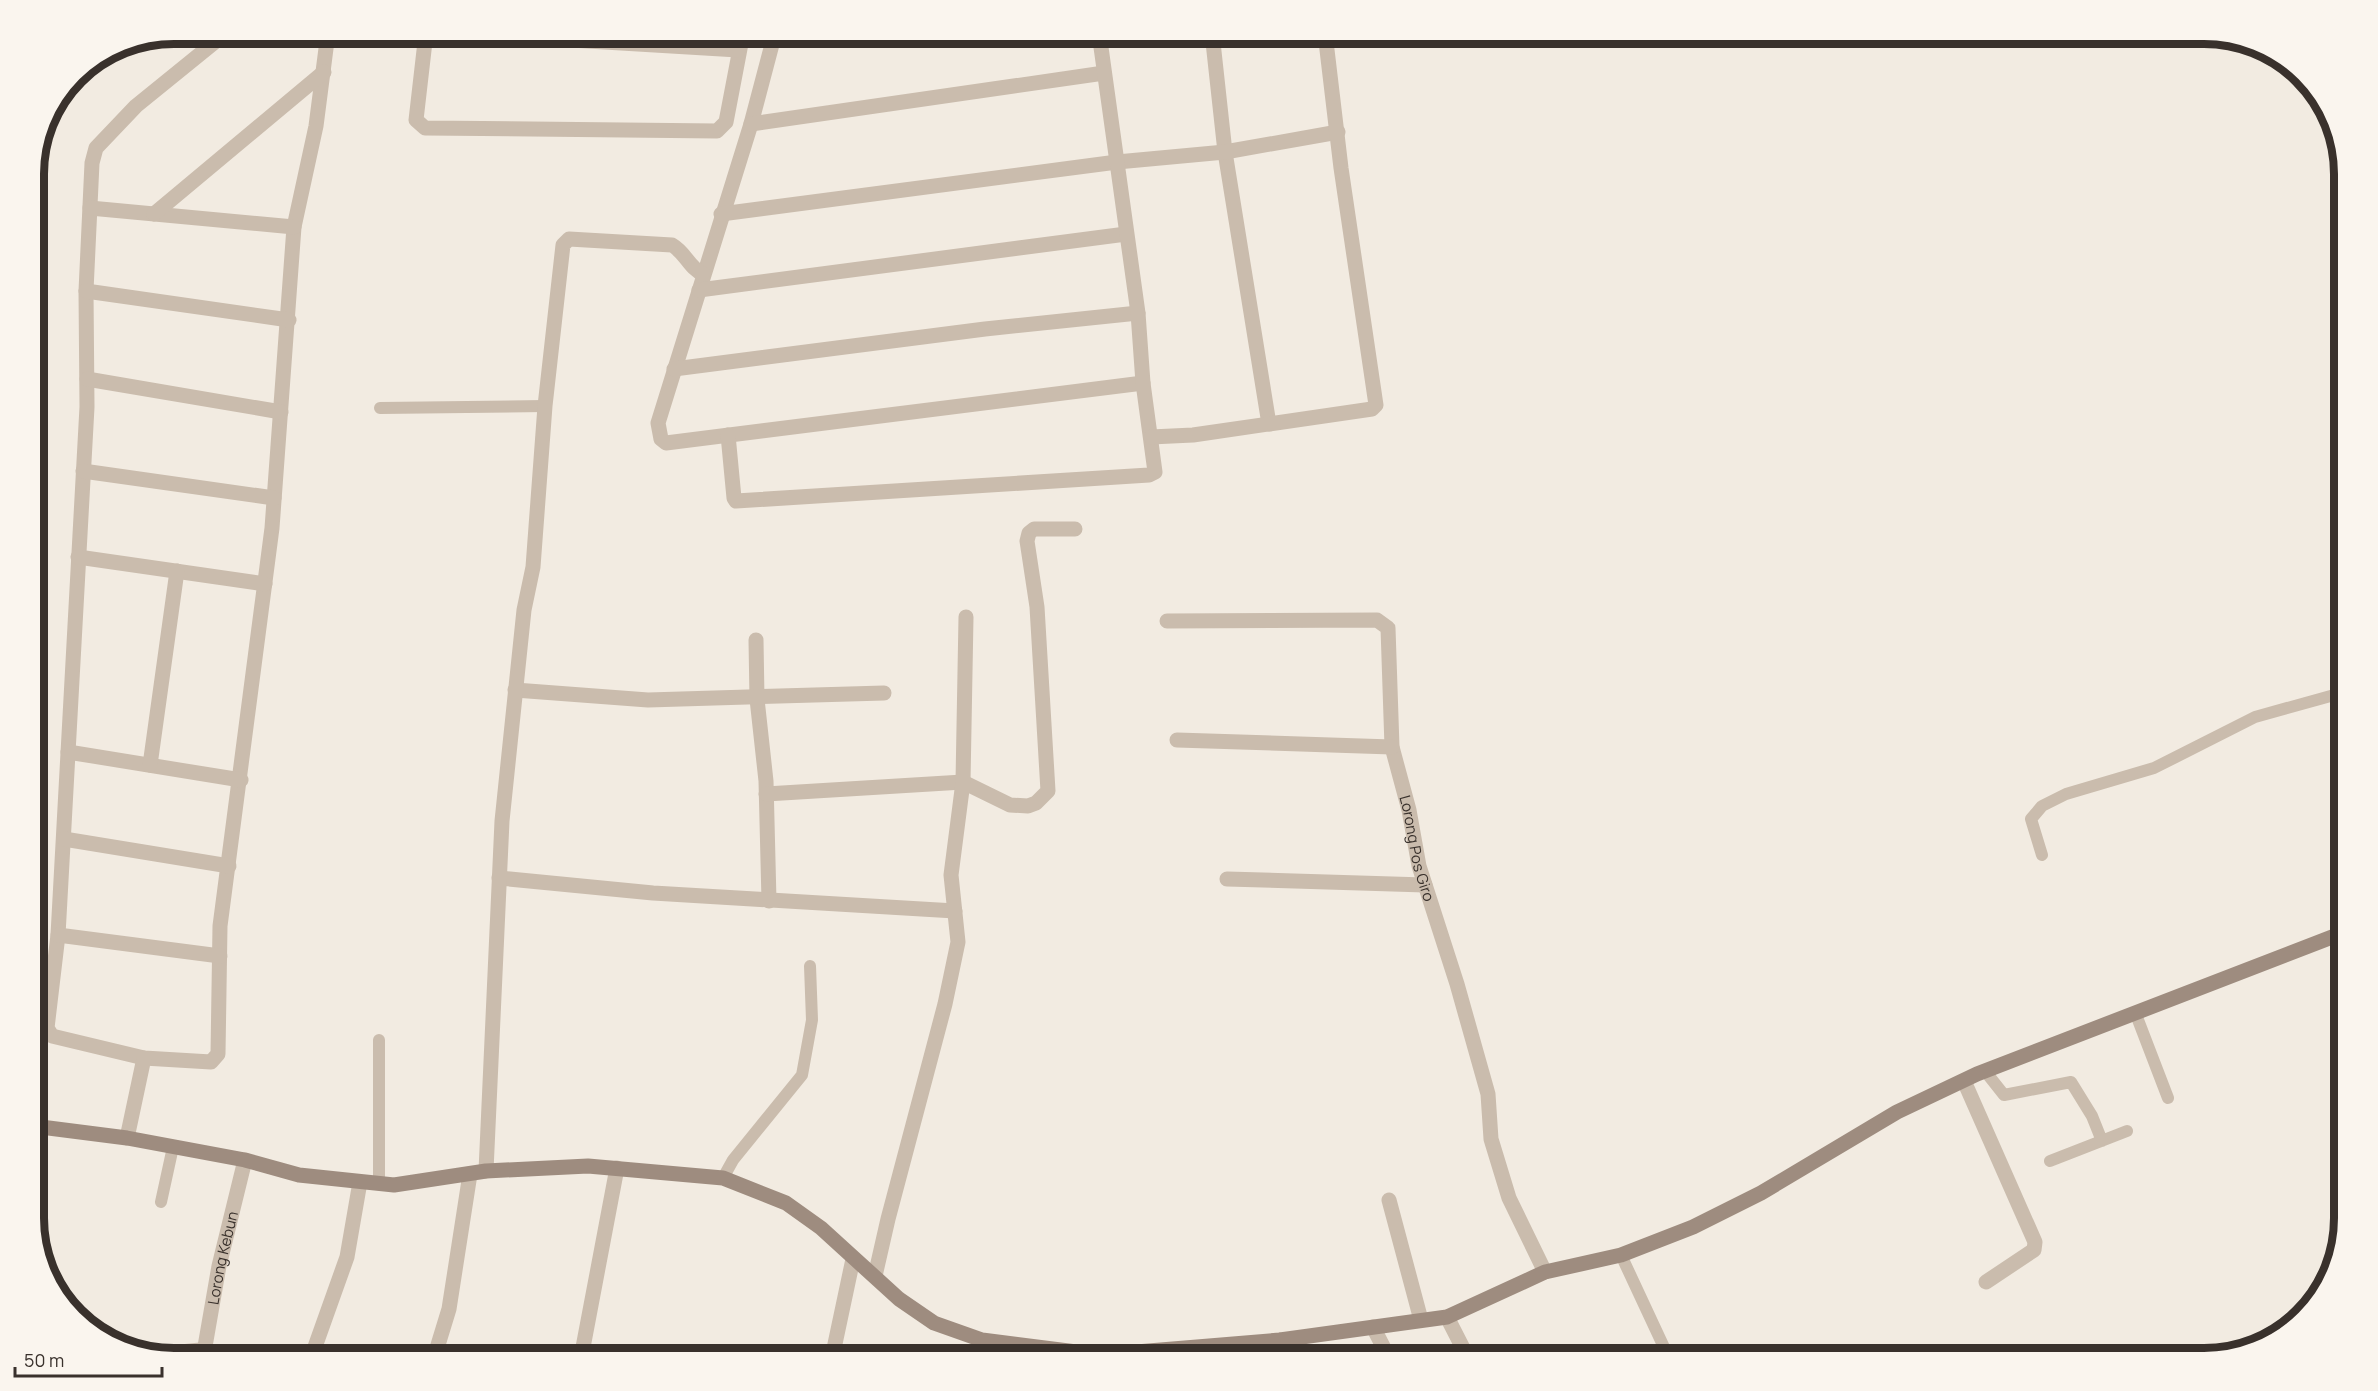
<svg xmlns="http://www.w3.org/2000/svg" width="2378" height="1391" font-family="Manrope,sans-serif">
  <rect width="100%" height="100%" fill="#f2ebe1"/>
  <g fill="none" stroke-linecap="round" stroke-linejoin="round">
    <path stroke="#cabcad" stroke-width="12" d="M380,408L545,406
      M2042,855L2031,819L2042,806L2066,794L2154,768L2255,717L2345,692
      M2135,1012L2168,1098
      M1985,1071L2004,1095L2071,1082L2092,1116L2102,1141
      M2050,1161L2127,1131
      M723,1178L733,1160L802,1075L812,1020L810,966
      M379,1184V1040
      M161,1202L173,1147
      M1621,1255L1669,1358
      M156,1353L205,1348"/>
    <g stroke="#cabcad" stroke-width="15">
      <path d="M226,33L136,106L96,148L92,163L86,291L87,407L58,935L47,1028L52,1036L144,1058L211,1062L218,1054L220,926L272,528L294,227L316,126L328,33"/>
      <path d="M426,33L416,120L425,128L717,131L726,122L743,33"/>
      <path d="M453,33L738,50"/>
      <path d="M775,33L751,124L658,423L661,439L666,443L1143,383"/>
      <path d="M1212,33L1225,152L1269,424"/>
      <path d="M751,124L1104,73"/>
      <path d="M90,208L294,227"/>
      <path d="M154,214L324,72"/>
      <path d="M721,214L1117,162L1225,152L1338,132"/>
      <path d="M699,290L1126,234"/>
      <path d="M86,291L289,320"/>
      <path d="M674,369L985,329L1138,313"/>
      <path d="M87,379L281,412"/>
      <path d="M728,435L734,498L736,501L1149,475L1155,472L1143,383L1138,313L1099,33"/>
      <path d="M1151,437L1193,435L1372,409L1376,405L1341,168L1325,33"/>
      <path d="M83,471L274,498"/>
      <path d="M78,557L265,584"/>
      <path id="s1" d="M1167,621L1377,620L1388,628L1392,747L1409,810L1419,866L1457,984L1488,1094L1491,1139L1509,1198L1545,1272"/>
      <path d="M756,640L757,699L766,781L769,901"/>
      <path d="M515,690L648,700L884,693"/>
      <path d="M1177,740L1392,747"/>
      <path d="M68,752L241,780"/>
      <path d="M150,765L177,571"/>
      <path d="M766,794L963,782L1010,805L1028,806L1036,803L1048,791L1037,607L1027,541L1029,533L1034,529H1075"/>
      <path d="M64,839L229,866"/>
      <path d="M499,878L653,893L955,911"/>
      <path d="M1227,879L1425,885"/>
      <path d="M58,935L220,956"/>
      <path d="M1964,1081L2035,1242L2034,1250L1986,1282"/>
      <path d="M127,1138L144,1058"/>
      <path d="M486,1171L502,821L524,610L533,567L545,406L563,245L569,239L672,245C686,253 689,268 703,274"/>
      <path d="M1389,1200L1421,1320"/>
      <path d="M875,1276L888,1219L945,1004L958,942L951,875L963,782L966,617"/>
      <path d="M1447,1317L1468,1358"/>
      <path d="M1373,1327L1389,1358"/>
      <path d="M1280,1340L1282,1358"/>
      <path id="s2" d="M203,1358L219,1266L245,1160"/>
      <path d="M311,1358L347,1257L360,1182"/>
      <path d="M434,1358L449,1309L470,1174"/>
      <path d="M581,1358L617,1168"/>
      <path d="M832,1358L853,1259"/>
    </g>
    <path stroke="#9e8c7f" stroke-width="15" d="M33,1126L127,1138L245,1160L299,1175L394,1185L486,1171L588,1166L723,1178L786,1203L821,1228L899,1299L934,1323L982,1340L1100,1355L1280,1340L1447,1317L1545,1272L1621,1255L1693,1227L1761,1193L1897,1112L1977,1074L2345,932"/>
  </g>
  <g text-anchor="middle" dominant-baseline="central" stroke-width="4.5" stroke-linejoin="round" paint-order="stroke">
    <g font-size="15" fill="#39312c" stroke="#faf5ee">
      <text stroke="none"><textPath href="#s1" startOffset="447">Lorong Pos Giro</textPath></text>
      <text stroke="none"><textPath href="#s2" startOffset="102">Lorong Kebun</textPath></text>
    </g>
  </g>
  <path d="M0 0H2378V1391H0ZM174 44H2204A130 130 0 0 1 2334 174V1218A130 130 0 0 1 2204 1348H174A130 130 0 0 1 44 1218V174A130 130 0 0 1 174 44Z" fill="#faf5ee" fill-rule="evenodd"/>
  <path fill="none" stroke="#39312c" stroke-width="8" d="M174 44H2204A130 130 0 0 1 2334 174V1218A130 130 0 0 1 2204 1348H174A130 130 0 0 1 44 1218V174A130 130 0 0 1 174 44Z"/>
  <path d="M15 1367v9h147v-9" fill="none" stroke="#39312c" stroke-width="3"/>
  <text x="24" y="1367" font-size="18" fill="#39312c" stroke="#faf5ee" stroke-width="4.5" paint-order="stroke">50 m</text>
</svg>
